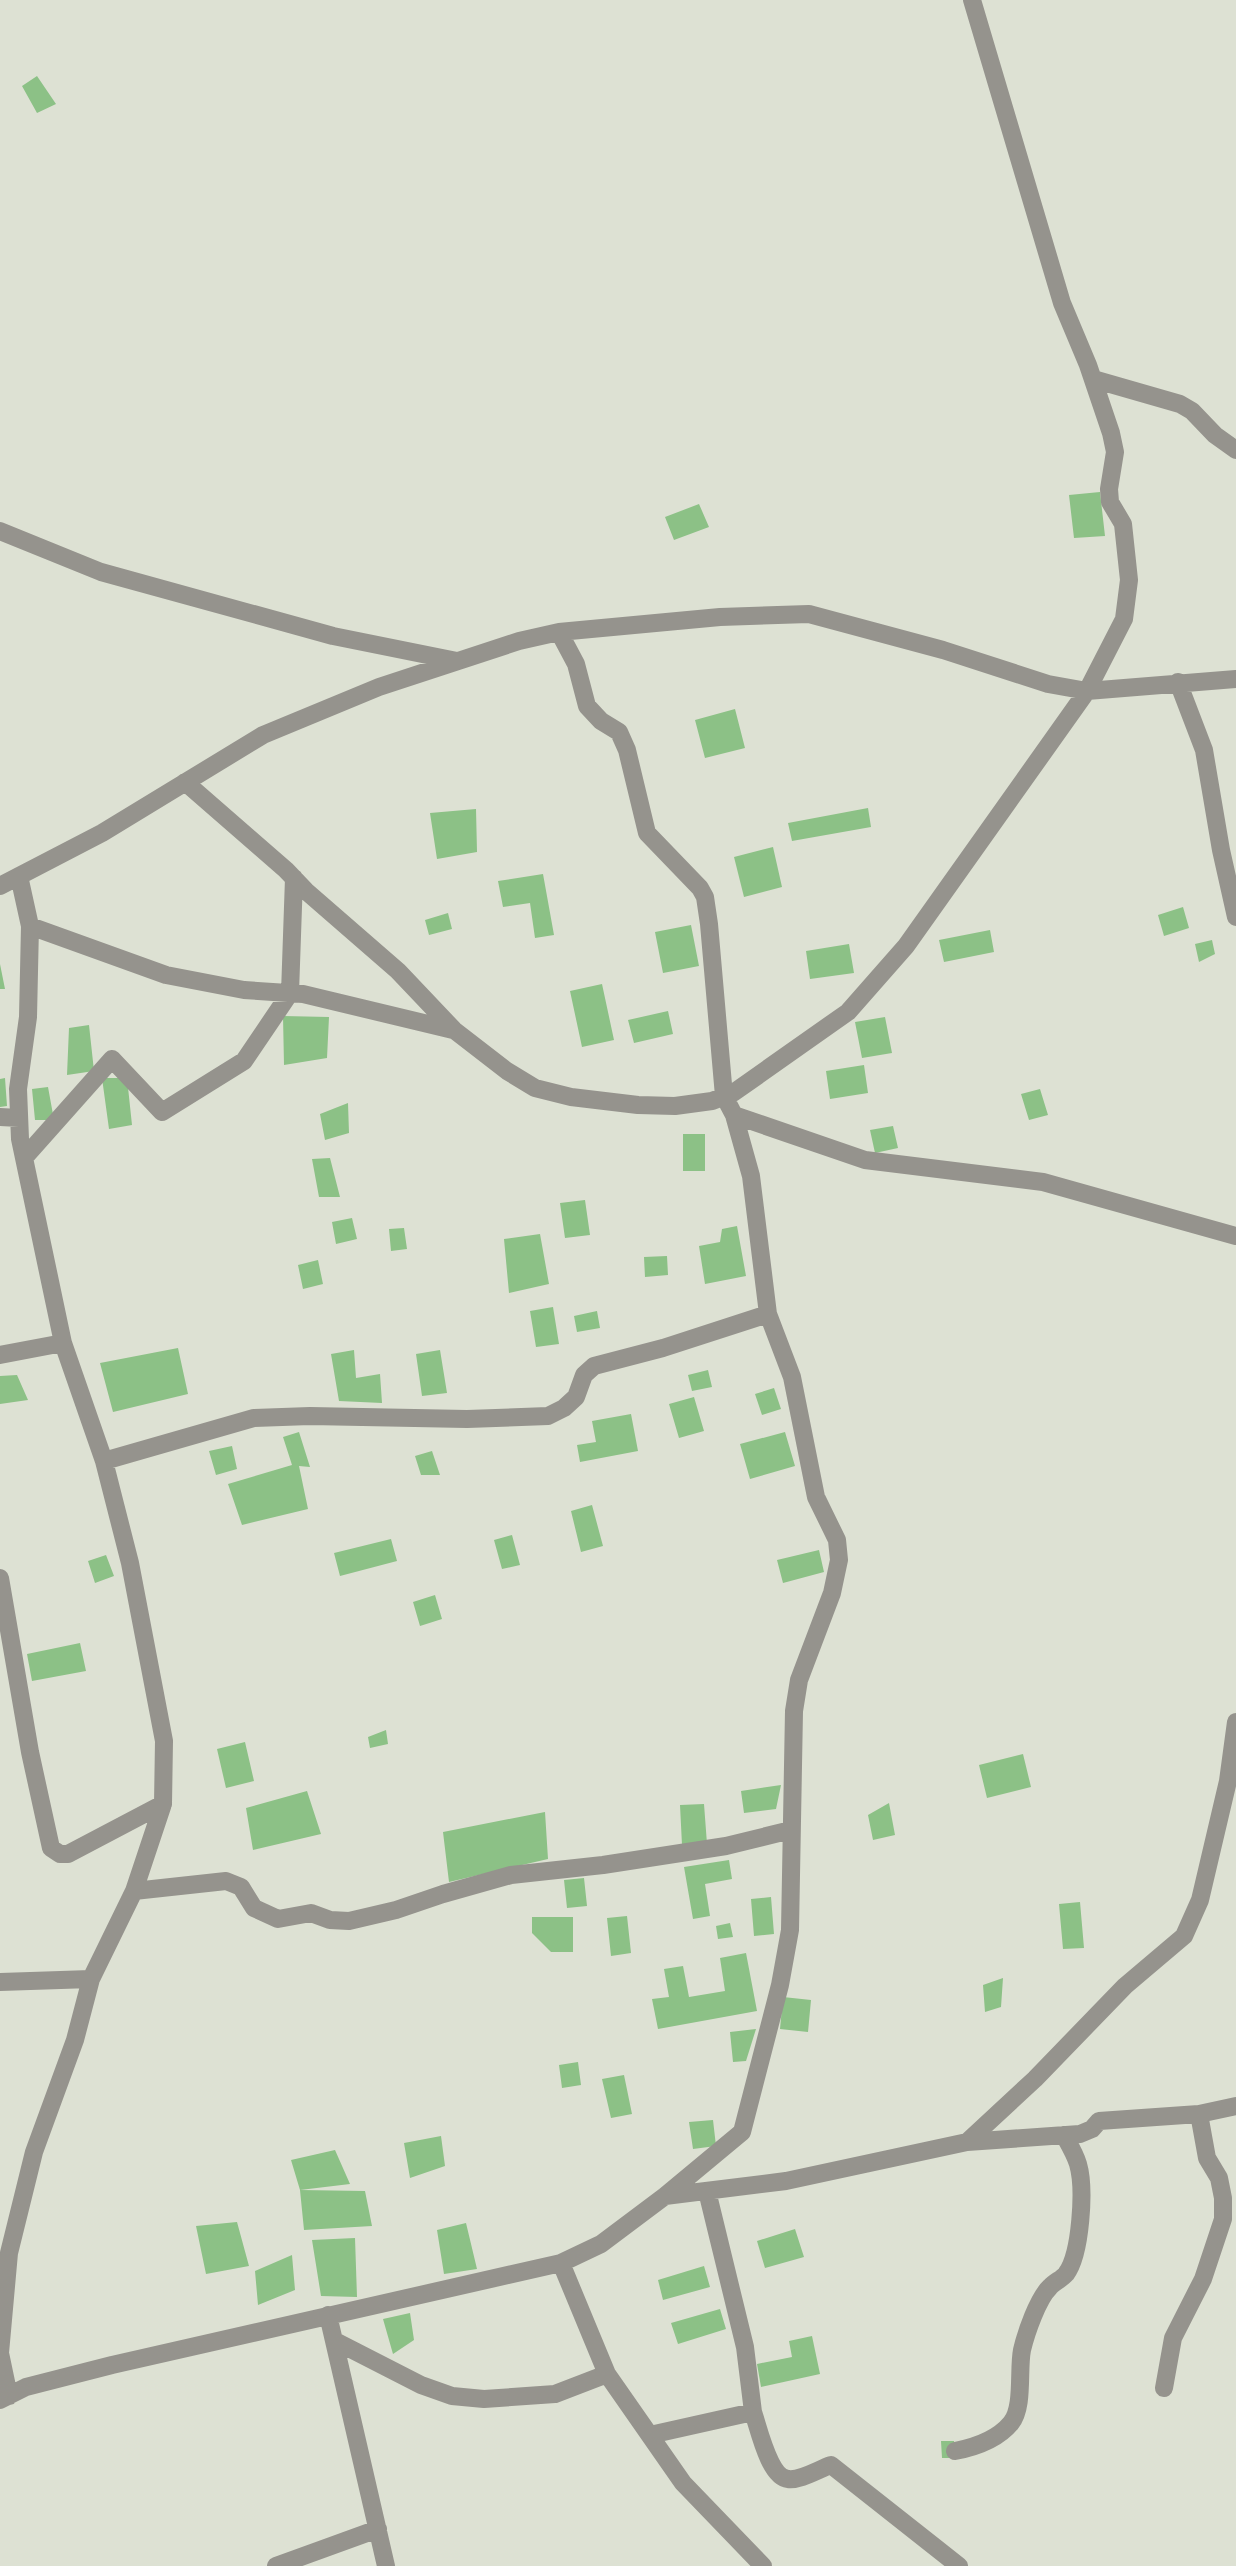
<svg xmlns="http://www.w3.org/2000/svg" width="1236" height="2566" font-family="Overpass,sans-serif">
  <rect width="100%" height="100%" fill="#dde1d3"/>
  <path fill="#8cc186" d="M37,76L56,104L37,113L22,86Z
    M1100,492L1105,536L1074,538L1069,495Z
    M699,504L709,527L674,540L665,517Z
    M735,709L745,748L705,758L695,720Z
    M868,808L871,827L792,841L788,823Z
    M476,809L477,852L437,859L430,813Z
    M773,847L782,887L744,897L734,857Z
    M543,874L554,935L535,938L530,903L503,907L498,881Z
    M1183,907L1189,928L1164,936L1158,915Z
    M448,913L452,929L429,935L425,920Z
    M691,925L699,966L663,973L655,932Z
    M990,930L994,952L944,962L939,940Z
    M1212,940L1215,954L1199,962L1195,944Z
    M849,944L854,973L810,979L806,951Z
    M0,964L5,989H0Z
    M602,984L614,1040L582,1047L570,991Z
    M668,1011L673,1034L634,1043L628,1020Z
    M283,1016L329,1017L327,1058L284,1065Z
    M885,1017L892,1053L862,1058L855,1022Z
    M89,1025L94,1071L67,1075L69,1028Z
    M864,1065L868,1093L830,1099L826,1071Z
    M5,1078L7,1106L0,1107V1079Z
    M102,1078H127L132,1125L109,1129Z
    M48,1087L54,1120H35L32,1089Z
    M1040,1089L1048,1115L1029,1120L1021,1094Z
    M348,1103L349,1133L325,1140L320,1114Z
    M893,1126L898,1148L875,1153L870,1130Z
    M683,1134H705V1171H683Z
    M330,1158L340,1197H319L312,1159Z
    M585,1200L590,1235L565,1238L560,1203Z
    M352,1218L357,1239L336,1244L332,1222Z
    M737,1226L746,1276L705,1284L699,1246L720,1242L722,1229Z
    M404,1228L407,1249L391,1251L389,1229Z
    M540,1234L549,1284L509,1293L504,1239Z
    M667,1256L668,1275L645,1277L644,1257Z
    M318,1260L323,1284L303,1289L298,1265Z
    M553,1307L559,1344L536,1347L530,1311Z
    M597,1311L600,1328L577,1332L574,1316Z
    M178,1348L188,1394L113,1412L100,1363Z
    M354,1350L356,1378L380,1374L382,1403L339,1401L331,1354Z
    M440,1350L447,1393L422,1396L416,1354Z
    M708,1370L712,1387L692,1391L688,1375Z
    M17,1375L28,1400L0,1404V1376Z
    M774,1388L781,1409L762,1415L755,1394Z
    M694,1397L704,1431L679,1438L669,1404Z
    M631,1414L638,1451L580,1462L577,1445L596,1442L592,1421Z
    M299,1432L310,1467L299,1466L308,1509L242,1525L228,1484L292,1465L283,1437Z
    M785,1432L795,1466L750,1479L740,1444Z
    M232,1446L237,1469L216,1475L209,1451Z
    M432,1451L440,1475H421L415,1456Z
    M592,1505L603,1546L581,1552L571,1511Z
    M512,1535L520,1565L502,1569L494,1540Z
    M391,1539L397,1561L340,1576L334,1553Z
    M819,1550L824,1572L783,1583L777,1560Z
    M106,1555L114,1576L95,1583L88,1561Z
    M435,1595L442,1619L420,1626L413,1602Z
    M80,1643L86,1671L32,1681L27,1654Z
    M386,1730L388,1744L370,1748L368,1737Z
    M245,1742L254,1781L226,1788L217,1749Z
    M1023,1754L1031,1787L987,1798L979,1765Z
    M781,1785L776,1809L744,1813L741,1791Z
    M307,1791L321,1834L253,1850L246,1808Z
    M889,1803L895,1835L873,1840L868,1815Z
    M704,1804L707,1844L682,1845L680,1805Z
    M545,1812L548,1859L449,1882L443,1832Z
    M729,1860L732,1879L705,1884L710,1916L693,1919L684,1867Z
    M584,1878L587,1906L567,1908L564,1880Z
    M771,1897L774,1934L754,1936L751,1899Z
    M1080,1902L1084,1948L1063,1949L1059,1904Z
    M627,1916L631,1953L611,1956L607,1918Z
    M532,1917H573V1952H551L532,1933Z
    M730,1923L733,1937L718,1939L716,1926Z
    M746,1953L757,2011L658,2029L652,1999L669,1997L664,1969L683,1966L689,1997L725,1991L720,1958Z
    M1003,1978L1001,2007L985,2012L983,1985Z
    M783,1997L811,2000L808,2032L780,2029Z
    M756,2029L746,2061L733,2062L730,2032Z
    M578,2062L581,2085L562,2088L559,2065Z
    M624,2075L632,2114L611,2118L602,2079Z
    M713,2120L716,2146L693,2149L689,2122Z
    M441,2136L445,2166L410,2178L404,2143Z
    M335,2150L350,2184L300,2190L291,2160Z
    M300,2190L365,2191L372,2226L304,2230Z
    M237,2222L249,2266L206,2274L196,2226Z
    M466,2223L477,2269L444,2274L437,2230Z
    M795,2229L804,2257L765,2268L757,2241Z
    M355,2238L357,2297L321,2296L312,2240Z
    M292,2255L295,2290L258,2305L255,2271Z
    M704,2266L710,2287L663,2300L658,2280Z
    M720,2309L726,2329L678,2344L671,2323Z
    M410,2313L414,2340L393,2354L383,2319Z
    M812,2336L820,2374L761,2387L757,2364L792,2357L789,2341Z
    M941,2441H954L956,2458H942Z"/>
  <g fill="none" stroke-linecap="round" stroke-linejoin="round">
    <path stroke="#95938d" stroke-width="18" d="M1093,379L1180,404L1192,411L1215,435L1236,450
      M0,531L101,572L333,636L457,661
      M559,632L576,664L587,706L601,721L619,732L627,750L647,833L700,888L705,897L709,924L724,1096L734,1115L865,1160L1043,1182L1236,1236
      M1178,682L1204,750L1221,850L1236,917
      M185,782L286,870L306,891L398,971L454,1030L507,1071L535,1088L571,1097L638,1105L675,1106L712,1101L733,1093L848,1012L906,946L1087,691L1124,619L1129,580L1123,524L1110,502L1109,489L1115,452L1111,433L1088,365L1062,303L972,0
      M0,886L102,833L263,735L379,687L519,641L559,632L720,617L809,614L943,650L1048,684L1087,691L1236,679
      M30,926L166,975L244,990L303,994L453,1030
      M0,1117L19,1118
      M24,1158L112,1059L162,1112L244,1061L290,993L294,878
      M0,1355L63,1343
      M104,1461L254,1418L310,1416L467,1419L548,1416L564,1408L576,1397L584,1375L594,1366L663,1348L768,1314
      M0,1578L30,1752L51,1848L60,1854H68L163,1804
      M134,1891L226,1881L241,1887L254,1908L278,1919L311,1913L330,1920L349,1921L396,1910L443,1894L511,1875L603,1865L726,1846L791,1830
      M0,1982L91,1979
      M967,2142L1080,2134L1092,2129L1099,2121L1199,2114L1236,2106
      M707,2191L745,2347L753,2412
      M665,2196L786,2181L967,2142L1035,2079L1125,1986L1184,1936L1200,1900L1228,1781L1236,1722
      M561,2263L607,2374L683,2483L763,2566
      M328,2315L386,2566
      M335,2341L421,2385L452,2396L484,2399L555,2394L607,2374
      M1164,2388L1173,2338L1203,2279L1223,2219V2198L1219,2178L1207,2158L1199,2114
      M9,2396L0,2353L9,2253L34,2152L75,2040L91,1979L134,1891L163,1804L164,1741L130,1563L104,1461L63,1343L20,1139L18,1089L28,1017L30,926L19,876
      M0,2400L26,2387L112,2365L561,2263L601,2244L665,2196L742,2132L780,1985L790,1930L794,1711L799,1680L832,1593L839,1560L837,1540L816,1497L792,1377L768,1314L751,1176L734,1115
      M650,2435L753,2412C759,2429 769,2477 788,2479C800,2481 819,2469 831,2465L959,2566
      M955,2451C976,2447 997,2440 1011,2423C1024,2407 1018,2370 1022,2350C1026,2333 1038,2298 1050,2287C1054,2282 1062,2279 1066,2274C1081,2254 1085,2188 1078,2164C1075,2154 1069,2144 1064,2135
      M276,2566L378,2529"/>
  </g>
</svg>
